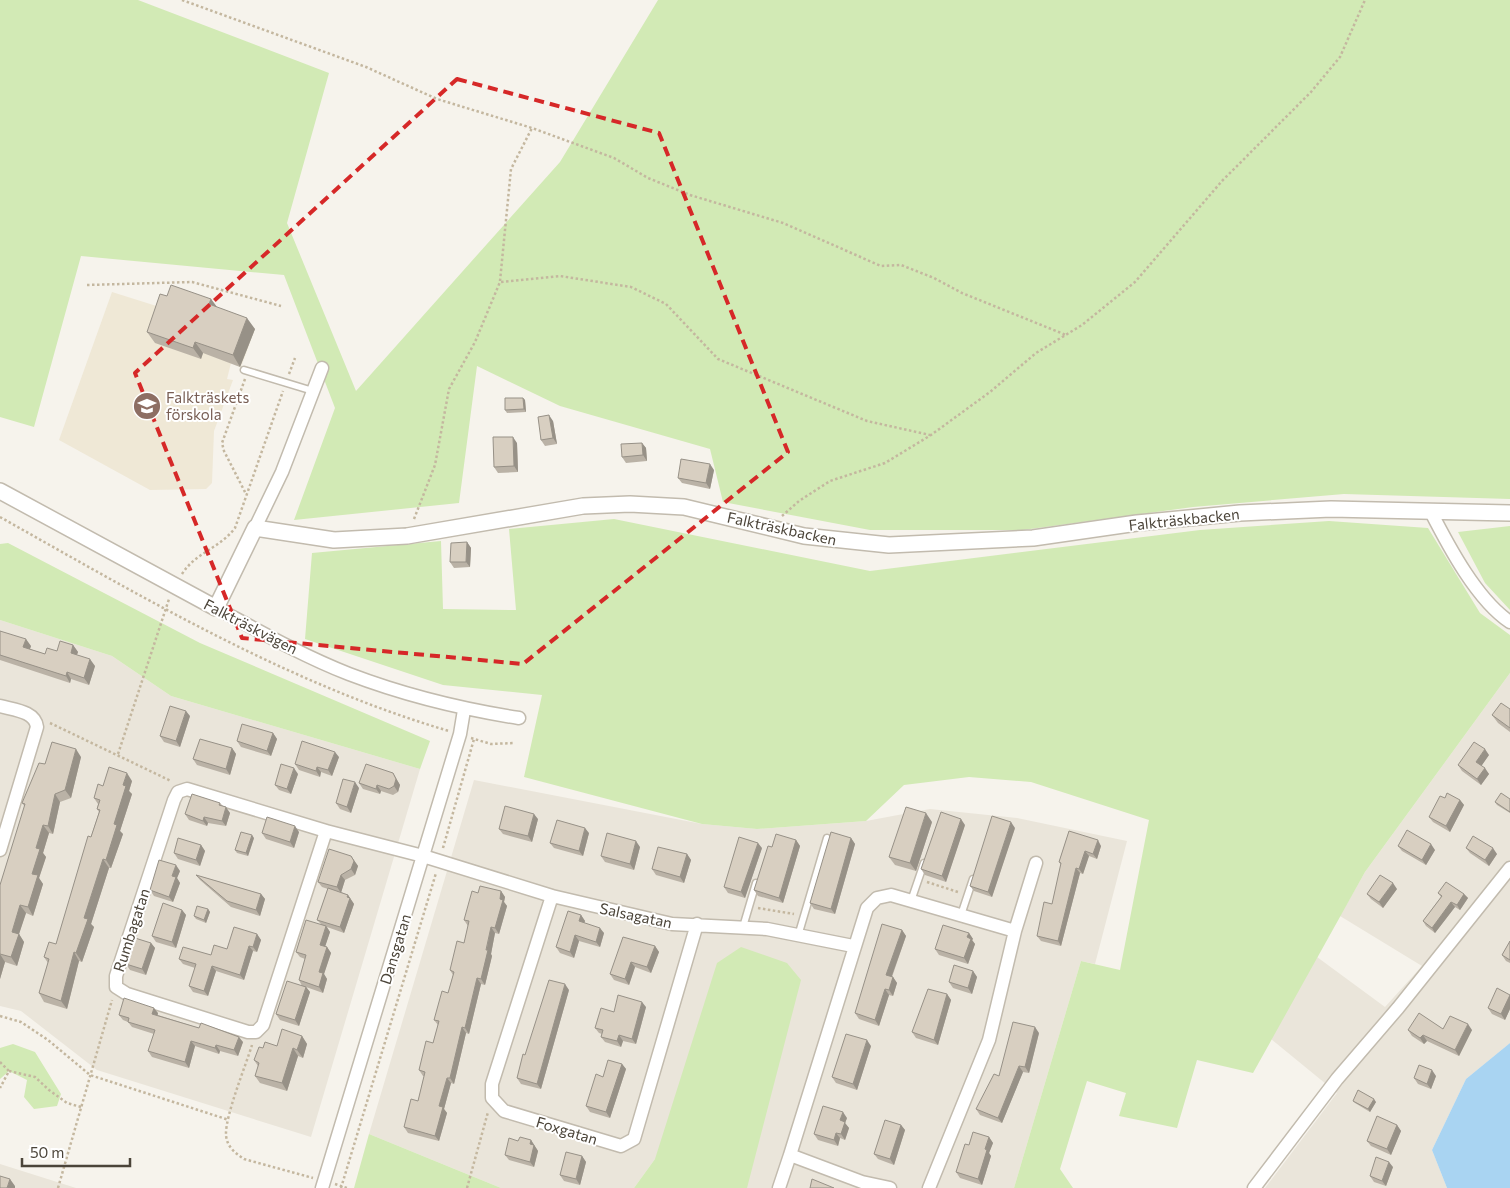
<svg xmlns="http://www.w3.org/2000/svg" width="1510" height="1188" font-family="Commissioner,sans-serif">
  <rect width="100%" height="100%" fill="#f6f3ec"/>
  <path fill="#eae5da" d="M0,620L112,656L171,696L420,769L311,1137L97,1070L21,1011L0,1006Z
    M1510,673V1043L1466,1079L1432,1150L1447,1188H1265L1337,1093L1271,1039L1317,957L1385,1007L1422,966L1340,916L1365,872Z
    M474,780L702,824L757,829L866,821L930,809L1017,818L1127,841L1095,964L1081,961L1014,1188H747V1185L655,1159L634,1188H501L369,1134Z
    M0,1164L76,1188H0Z"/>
  <path fill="#efe8d6" d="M112,292L166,309L218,316L255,329L241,367L231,363L227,379L233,380L214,431L212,483L206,489L150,490L59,440Z"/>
  <path fill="#d2eab5" d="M0,0H138L329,73L287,223L356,391L560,162L658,0H1510V499L1344,494L1193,507L1023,530H870L723,502L710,449L560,406L477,366L459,503L294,520L335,408L284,275L81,256L34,427L0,417Z
    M614,519L870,571L1200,530L1329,521L1428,528L1480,613L1510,635V673L1365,872L1253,1073L1197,1060L1177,1128L1119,1116L1126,1093L1087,1081L1060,1169L1073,1188H1014L1081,961L1120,970L1149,820L1031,782L969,777L904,785L866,821L757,829L702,824L524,777L542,695L443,685L305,639L312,553L441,541L443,609L516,610L509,529Z
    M1510,526V610L1485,583L1458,532Z
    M8,543L200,643L430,741L420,769L171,696L112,656L0,620V544Z
    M741,947L787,963L801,980L747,1188H634L655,1159L717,963Z
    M13,1044L35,1052L61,1094L57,1106L34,1109L24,1097L27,1080L9,1071L0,1079V1048Z
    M369,1134L501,1188H354Z"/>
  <path fill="#a9d4f2" d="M1510,1043V1188H1447L1432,1150L1466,1079Z"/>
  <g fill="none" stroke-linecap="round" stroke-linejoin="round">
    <defs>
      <path id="service" d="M244,370L313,391
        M911,901L924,863
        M961,915L973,879
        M743,927L756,883
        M798,936L827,838"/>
      <path id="minor" d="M1431,512C1449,547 1477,600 1510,622
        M255,528L282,472L322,368
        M216,608C259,631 303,656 349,674C404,695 461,709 519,718
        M0,706C14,710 35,711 37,727L0,850
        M326,831L263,1025L256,1032H248L127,994L116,987V976L174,800L178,792L187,789L326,831L423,856L552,896L672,924L767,929L853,946
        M552,896L492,1084V1098L504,1111L621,1146L634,1139L697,924
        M1015,931L1036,863
        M322,1188L460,734L464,710
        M779,1188L790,1155
        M890,1188L862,1182L790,1155L867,908L877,898L891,895L1015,931L989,1040L929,1188
        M1254,1188L1337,1079L1398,1008L1510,868"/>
      <path id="tertiary" d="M0,491L216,608L255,528L334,540L407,536L583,506L630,504L684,507L804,536L889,545L1033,538L1137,523L1240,513L1331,509L1510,513"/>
    </defs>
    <use href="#service" stroke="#c2bbae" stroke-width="9"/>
    <use href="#minor" stroke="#c2bbae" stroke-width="15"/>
    <use href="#tertiary" stroke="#c2bbae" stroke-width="18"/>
    <path stroke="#c4b79f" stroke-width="2.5" stroke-dasharray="2.5 2.5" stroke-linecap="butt" d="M182,0L366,67L437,99L532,128L614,158L648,178L690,195L783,223L881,266L901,265L934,278L962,293L1066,335
      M500,281L511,169L532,128
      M87,285L192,282L281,306
      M289,374L295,358
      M245,379L222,443L224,451L246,494
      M782,516L799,501L830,481L885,463L931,435L990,392L1036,353L1082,325L1135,282L1222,181L1311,92L1340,57L1365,0
      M0,517C144,598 289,684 449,731
      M414,519L435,465L449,389L475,342L500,282L560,276L631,287L666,304L718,359L867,421L930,435
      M182,574C195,553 220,548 235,528L283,391
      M50,723L171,781
      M471,738L491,744L514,743
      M118,754L169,599
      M443,848L474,739
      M927,882L958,892
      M758,908L794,914
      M0,1016L21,1022L48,1040L90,1075L229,1120
      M252,1045C246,1065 225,1116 226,1135C227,1147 235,1153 244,1159L313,1178
      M0,1062L9,1071L0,1088
      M9,1071L35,1077L49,1090L67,1103L81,1107
      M335,1184L347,1188
      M58,1188L112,1000
      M341,1188L436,873
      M467,1188L488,1112"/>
    <use href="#service" stroke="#fff" stroke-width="6"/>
    <use href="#minor" stroke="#fff" stroke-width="12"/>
    <use href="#tertiary" stroke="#fff" stroke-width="15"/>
  </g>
  <path fill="#bab2a6" d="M167,296L211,299L217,307L255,329L240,367L203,353L201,359L155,343L147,332Z
    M523,398L525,400L526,412L507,413L505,410Z
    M553,421L557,444L545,446L541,440Z
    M517,443L518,472L498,473L494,467Z
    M642,443L646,448L647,461L626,463L622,457Z
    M714,470L710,489L682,483L678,478Z
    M467,542L471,548L470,567L454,568L450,562Z
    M0,631L31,646L30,649L45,654L57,651L73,645L78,652L77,655L95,666L89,685L71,679L70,683L0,660Z
    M1510,709V732L1498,723L1492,715Z
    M190,716L180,747L164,742L160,736Z
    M273,733L277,739L271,756L241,747L237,741Z
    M232,748L236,754L230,775L197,765L193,759Z
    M1489,755L1481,766L1489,774L1481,785L1462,771L1458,765Z
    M81,757L71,798L60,802L53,834L49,833L43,853L46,857L39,878L43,884L33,916L26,913L19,934L24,942L17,966L5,962L0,979V885L25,807L22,803L45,764Z
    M339,757L332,776L321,772L320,777L299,770L295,764Z
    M393,773L400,785L398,792L393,795L381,791L380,794L363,789L359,783Z
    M298,774L291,794L279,790L275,785Z
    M132,781L129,791L132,794L120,831L123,834L111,868H109L91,924L94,927L82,962L79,961L67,1009L44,1002L39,993L48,963L44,957L56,944L99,812L97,809L98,804L94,798L103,786Z
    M359,788L351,813L340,809L336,803Z
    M1445,798L1460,800L1464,805L1450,832L1433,822L1429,817Z
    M1510,799V813L1497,805L1495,802Z
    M220,803L230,813L226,826L208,823L207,826L189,820L185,814Z
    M538,819L532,842L503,834L499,829Z
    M932,822L916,871L895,865L889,857Z
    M965,825L946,882L925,875L921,869Z
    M1015,828L992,897L974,891L970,886Z
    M1069,831L1101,846L1097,859L1089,856L1083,874L1080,873L1061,946L1041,941L1037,936L1052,904L1061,865L1059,862Z
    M299,832L294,848L266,839L262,833Z
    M589,833L583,856L554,848L550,843Z
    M254,838L248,856L237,853L235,850Z
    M851,838L855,844L835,914L814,909L810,903Z
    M796,840L800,846L783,903L758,896L754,890L772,847Z
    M201,845L205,851L200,866L178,859L174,853Z
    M1398,846L1435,850L1426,865L1402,851Z
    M640,847L634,870L605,862L601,856Z
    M762,848L745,898L728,893L724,887Z
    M1466,848L1497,854L1489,866L1470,853Z
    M687,854L691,860L684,883L656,875L652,869Z
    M351,856L358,866L355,875L345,880L341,892L348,895L354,904L344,933L327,927L330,932L325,946L327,947L331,953L324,974L327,979L323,993L306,987L310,992L299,1026L280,1020L276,1014L302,986L299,980L305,959L300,957L296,952L321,924L317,920L328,889L322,887L318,882Z
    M180,871L177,878L180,883L173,902L154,896L150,890Z
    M196,875L261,894L265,899L260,916L231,907L200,880Z
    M1397,889L1383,908L1371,899L1367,894Z
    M501,891L505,897L504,902L507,906L499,934L495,933L491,954L492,956L485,985L481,984L469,1034L466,1033L454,1084L451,1083L444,1109L447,1113L439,1141L408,1133L404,1127L418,1101L424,1076H423L419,1070L433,1043L438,1025L434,1020L448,993L453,975L450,970L464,943L468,926L464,920L478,893Z
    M1438,893L1464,894L1468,898L1460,910L1455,907L1435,933L1426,926L1423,921L1441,897Z
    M208,909L210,912L206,923L196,919L194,916Z
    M182,910L186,915L176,948L156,942L152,936Z
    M581,915L585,921L584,923L604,933L600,947L579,941L574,958L560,953L556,947Z
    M902,930L906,936L892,977H893L897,983L893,996L889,995L879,1026L859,1019L855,1013Z
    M969,933L973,939L972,940L975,944L968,964L939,955L935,949Z
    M257,934L261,940L257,952L253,951L244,980L216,971L208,996L193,992L189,986L195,968L183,964L179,959L211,955L227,949Z
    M1510,941V963L1506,961L1502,955Z
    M151,943L155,948L146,975L130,970L126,964Z
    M655,946L659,952L651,973L635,967L629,985L614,980L610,974Z
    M973,971L977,977L972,994L953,988L949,982Z
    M569,990L541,1089L521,1084L517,1078L525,1055Z
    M947,994L951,1000L938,1045L916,1038L912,1032Z
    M1510,995V1009L1505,1020L1492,1014L1488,1008Z
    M646,1007L636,1044L623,1041L621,1047L605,1042L601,1037L602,1034L599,1033L595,1028L614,1012Z
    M158,1013V1015L243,1042L238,1056L220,1051L219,1054L195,1046L189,1068L152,1057L148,1051L154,1034L132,1027L128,1022L123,1020L119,1015Z
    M1443,1029L1472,1030L1459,1056L1427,1041L1424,1044L1412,1036L1408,1030Z
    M1039,1033L1029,1073L1023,1072L1002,1123L980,1115L976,1109L999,1076Z
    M302,1036L307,1044L303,1058L298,1056L287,1091L260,1083L255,1076L258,1066L254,1060L277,1046Z
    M871,1046L857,1090L836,1083L832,1077Z
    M622,1064L626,1069L610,1118L590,1112L586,1106L603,1077Z
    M1436,1076L1431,1089L1418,1084L1414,1078Z
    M1353,1101L1376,1102L1370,1112L1355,1103Z
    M847,1118L845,1123L849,1128L845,1140L840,1138L838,1146L818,1140L814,1134Z
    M901,1125L905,1130L894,1165L878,1159L874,1154Z
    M1397,1125L1401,1131L1391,1155L1371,1146L1367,1141Z
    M989,1137L993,1143L989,1153L991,1156L982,1185L960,1178L956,1172L969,1145Z
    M531,1140L538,1151L534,1167L509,1160L505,1155L518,1141Z
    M582,1156L586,1162L580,1185L564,1181L560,1175Z
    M1393,1167L1386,1186L1374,1182L1370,1176Z"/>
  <path fill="#979187" d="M211,299L219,310L209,304Z
    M247,318L255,329L240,367L233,355Z
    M195,342L203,353L201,359L193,348Z
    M523,398L525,400L526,412L524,409Z
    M549,415L553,421L557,444L553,438Z
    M513,437L517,443L518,472L514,466Z
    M642,443L646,448L647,461L643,455Z
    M710,464L714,470L710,489L706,483Z
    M467,542L471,548L470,567L466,562Z
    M26,639L31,646L28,654L23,647Z
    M73,645L78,652L75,659L71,653Z
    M90,659L95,666L89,685L84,678Z
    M67,672L71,679L70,683L66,676Z
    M186,711L190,716L180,747L176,741Z
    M273,733L277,739L271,756L267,751Z
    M232,748L236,754L230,775L226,769Z
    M76,749L81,757L71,798L65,790Z
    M1485,749L1489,755L1480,768L1476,762Z
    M335,752L339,757L332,776L328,770Z
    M317,767L321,772L320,777L316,771Z
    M294,768L298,774L291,794L287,789Z
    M1485,768L1489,774L1481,785L1477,779Z
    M127,773L132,781L129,791L132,794L120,831L123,834L111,868L106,860L123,785Z
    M393,773L400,785L398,792L394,786Z
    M355,782L359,788L351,813L347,807Z
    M377,785L381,791L380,794L376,789Z
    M55,794L60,802L53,834L48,826Z
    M1460,800L1464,805L1450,832L1446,826Z
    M226,807L230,813L226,826L222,821Z
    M926,813L932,822L916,871L910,863Z
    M534,814L538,819L532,842L528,836Z
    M204,817L208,823L207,826L203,821Z
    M961,819L965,825L946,882L942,876Z
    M1011,822L1015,828L992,897L988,892Z
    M43,825L49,833L43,853L46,857L39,878L43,884L33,916L28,907L36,848Z
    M295,826L299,832L294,848L290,842Z
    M585,828L589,833L583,856L579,851Z
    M252,835L254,838L248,856L246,853Z
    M851,838L855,844L835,914L831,909Z
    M796,840L800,846L783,903L779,898Z
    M1098,840L1101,846L1097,859L1093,854Z
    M636,841L640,847L634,870L630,864Z
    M758,843L762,848L745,898L741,892Z
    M1431,844L1435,850L1426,865L1422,860Z
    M201,845L205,851L200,866L196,860Z
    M1493,848L1497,854L1489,866L1485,860Z
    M1085,851L1089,856L1083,874L1079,869Z
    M687,854L691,860L684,883L680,877Z
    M351,856L358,866L355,875L351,869Z
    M103,859L109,868L91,924L94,927L82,962L76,953L84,918Z
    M176,865L180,871L177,878L180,883L173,902L169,897L172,876Z
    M1076,868L1080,873L1061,946L1058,941Z
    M341,875L345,880L341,893L337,887Z
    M1393,883L1397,889L1383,908L1379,902Z
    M501,891L505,897L504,902L507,906L499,934L495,928Z
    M261,894L265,899L260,916L256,910Z
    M1464,894L1468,898L1460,910L1457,905Z
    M348,895L354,904L344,933L340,927Z
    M1451,902L1455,907L1435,933L1432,928Z
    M20,905L26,913L19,934L24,942L17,966L11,957L12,932Z
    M208,909L210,912L206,923L204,920Z
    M182,910L186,915L176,948L172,942Z
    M581,915L585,921L583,927L579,921Z
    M326,926L330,932L324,950L320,945Z
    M491,927L495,933L491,954L492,956L485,985L481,979Z
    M600,928L604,933L600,947L596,942Z
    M902,930L906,936L890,981L886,975Z
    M969,933L973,939L972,940L975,944L968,964L964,958L967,937Z
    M257,934L261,940L257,952L253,947Z
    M575,935L579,941L574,958L570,952Z
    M151,943L155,948L146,975L142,969Z
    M249,946L253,951L244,980L240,975Z
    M655,946L659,952L651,973L647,967Z
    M327,947L331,953L324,974L327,979L323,993L319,987V972Z
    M74,952L79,961L67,1009L61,1001Z
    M0,954L5,962L0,979Z
    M631,962L635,967L629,985L625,979Z
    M212,966L216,971L208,996L204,991Z
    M973,971L977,977L972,994L968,988Z
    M893,977L897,983L893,996L889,990Z
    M477,978L481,984L469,1034L465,1028Z
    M565,984L569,990L541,1089L537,1084Z
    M306,987L310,992L299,1026L295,1020Z
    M885,989L889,995L879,1026L875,1020Z
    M947,994L951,1000L938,1045L934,1040Z
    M1510,995V1009L1505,1020L1501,1014Z
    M642,1002L646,1007L636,1044L632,1039Z
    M154,1008L158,1013L156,1019L152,1014Z
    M1468,1024L1472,1030L1459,1056L1455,1050Z
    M462,1027L466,1033L454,1084L450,1078Z
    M1035,1027L1039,1033L1029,1073L1025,1067Z
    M619,1035L623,1041L621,1047L617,1041Z
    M1423,1035L1427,1041L1424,1044L1420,1038Z
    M302,1036L307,1044L303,1058L297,1050Z
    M239,1037L243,1042L238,1056L234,1050Z
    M867,1040L871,1046L857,1090L853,1084Z
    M191,1041L195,1046L189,1068L185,1062Z
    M216,1045L220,1051L219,1054L215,1048Z
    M293,1048L298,1056L287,1091L282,1083Z
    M622,1064L626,1069L610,1118L606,1112Z
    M1019,1066L1023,1072L1002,1123L998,1118Z
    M1432,1070L1436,1076L1431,1089L1427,1084Z
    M447,1078L451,1083L444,1109L447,1113L439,1141L435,1136L439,1106Z
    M1374,1099L1376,1102L1370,1112L1368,1109Z
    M843,1112L847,1118L845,1123L849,1128L845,1140L841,1134L840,1120Z
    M901,1125L905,1130L894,1165L890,1159Z
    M1397,1125L1401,1131L1391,1155L1387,1149Z
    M836,1133L840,1138L838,1146L834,1140Z
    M989,1137L993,1143L989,1153L991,1156L982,1185L978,1179L985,1149Z
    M531,1140L538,1151L534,1167L530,1162V1144Z
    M582,1156L586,1162L580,1185L576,1179Z
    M1389,1162L1393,1167L1386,1186L1382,1181Z
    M10,1179L15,1186V1188H7Z"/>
  <path fill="#d8cfc1" stroke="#979187" d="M171,285L211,299L209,304L247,318L233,355L195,342L193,348L147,332L160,294L167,296Z
    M505,398H523L524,409L505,410Z
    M549,415L553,438L541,440L538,417Z
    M493,437H513L514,466L494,467Z
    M642,443L643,455L622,457L621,444Z
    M681,459L710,464L706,483L678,478Z
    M467,542L466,562H450L451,543Z
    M0,631L26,639L23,647L45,654L47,648L57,651L60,641L73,645L71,653L90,659L84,678L67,672L66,676L0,655Z
    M1501,703L1510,709V728L1492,715Z
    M170,706L186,711L176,741L160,736Z
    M242,724L273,733L267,751L237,741Z
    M200,739L232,748L226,769L193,759Z
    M302,741L335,752L328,770L317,767L316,771L295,764Z
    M52,742L76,749L65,790L55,794L48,826L43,825L36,848L40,849L32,874L38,875L28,907L20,905L12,932L19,934L11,957L0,954V885L25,804L22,803L39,763L45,764Z
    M1474,742L1485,749L1476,762L1485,768L1477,779L1458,765Z
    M281,764L294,768L287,789L275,785Z
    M366,764L393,773L396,779L394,786L389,789L377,785L376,789L359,783Z
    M109,767L127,773L123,785L126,786L114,824L117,825L106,860L103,859L84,918L88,919L76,953L74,952L61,1001L39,993L49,959L44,957L49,942L56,944L88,836L91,837L100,810L97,809L100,800L94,798L98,784L103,786Z
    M343,779L355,782L347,807L336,803Z
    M1447,793L1460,800L1446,826L1429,817L1440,796L1445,798Z
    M1501,793L1510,799V812L1495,802Z
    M192,794L220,803L219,805L226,807L222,821L204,817L203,821L185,814Z
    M505,806L534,814L528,836L499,829Z
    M906,807L926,813L910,863L889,857Z
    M941,812L961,819L942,876L921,869Z
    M992,816L1011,822L988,892L970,886Z
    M267,817L295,826L290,842L262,833Z
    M557,820L585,828L579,851L550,843Z
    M1407,830L1431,844L1422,860L1398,846Z
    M1069,831L1098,840L1093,854L1085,851L1079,869L1076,868L1058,941L1037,936L1044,902L1052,904L1061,863L1059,862Z
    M241,832L252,835L246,853L235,850Z
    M831,832L851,838L831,909L810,903Z
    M607,833L636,841L630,864L601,856Z
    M776,834L796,840L779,898L754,890L768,846L772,847Z
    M1473,836L1493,848L1485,860L1466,848Z
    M739,837L758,843L741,892L724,887Z
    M178,838L201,845L196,860L174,853Z
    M658,847L687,854L680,877L652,869Z
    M329,849L351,856L354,861L351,869L341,875L337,887L318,882Z
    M159,860L176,865L172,876L176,877L169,897L150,890Z
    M196,875L261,894L256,910L227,901Z
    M1380,875L1393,883L1379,902L1367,894Z
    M1446,882L1464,894L1457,905L1451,902L1432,928L1423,921L1442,896L1438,893Z
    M480,886L501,891L500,899L503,900L495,928L491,927L486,950H488L481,979L477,978L465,1028L462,1027L450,1078H447L439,1106L443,1107L435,1136L404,1127L411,1099L418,1101L425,1072L419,1070L426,1041L433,1043L439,1021L434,1020L442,991L448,993L454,972L450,970L457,941L464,943L469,921L464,920L472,891L478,893Z
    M328,888L348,895L347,897L350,898L340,927L317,920Z
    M163,903L182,910L172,942L152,936Z
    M197,906L208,909L204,920L194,916Z
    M568,911L581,915L579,921L600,928L596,942L575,935L570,952L556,947Z
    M306,920L326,926L320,945L327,947L319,972L323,973L319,987L299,980L306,955L296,952Z
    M882,924L902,930L886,975L893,977L889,990L885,989L875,1020L855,1013Z
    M943,925L969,933L967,937L971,939L964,958L935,949Z
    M234,927L257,934L253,947L249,946L240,975L212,966L204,991L189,986L196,964L179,959L183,947L211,955L214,945L227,949Z
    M623,937L655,946L647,967L631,962L625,979L610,974Z
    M135,938L151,943L142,969L126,964Z
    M1510,941V960L1502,955Z
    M954,965L973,971L968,988L949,982Z
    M549,980L565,984L537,1084L517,1078L523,1054L525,1055Z
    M287,981L306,987L295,1020L276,1014Z
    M1497,988L1510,995L1501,1014L1488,1008Z
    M928,989L947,994L934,1040L912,1032Z
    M618,995L642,1002L632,1039L619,1035L617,1041L601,1037L603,1030L595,1028L601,1008L614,1012Z
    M124,998L154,1008L152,1014L199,1028L201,1023L239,1037L234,1050L216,1045L215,1048L191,1041L185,1062L148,1051L155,1030L128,1022L129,1018L119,1015Z
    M1419,1013L1443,1029L1450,1016L1468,1024L1455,1050L1423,1035L1420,1038L1408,1030Z
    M1013,1022L1035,1027L1025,1067L1019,1066L998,1118L976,1109L994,1074L999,1076Z
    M282,1029L302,1036L297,1050L293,1048L282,1083L255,1076L259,1063L254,1060L259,1047L263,1048L265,1042L277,1046Z
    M846,1034L867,1040L853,1084L832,1077Z
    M608,1060L622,1064L606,1112L586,1106L596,1074L603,1077Z
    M1419,1065L1432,1070L1427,1084L1414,1078Z
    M1358,1090L1374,1099L1368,1109L1353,1101Z
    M823,1106L843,1112L840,1120L845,1122L841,1134L836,1133L834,1140L814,1134Z
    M1377,1116L1397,1125L1387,1149L1367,1141Z
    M885,1120L901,1125L890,1159L874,1154Z
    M973,1132L989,1137L985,1149L987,1150L978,1179L956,1172L965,1144L969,1145Z
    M520,1137L531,1140L530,1144L534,1145L530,1162L505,1155L509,1138L518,1141Z
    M566,1152L582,1156L576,1179L560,1175Z
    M1376,1157L1389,1162L1382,1181L1370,1176Z
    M0,1176L10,1179L7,1188H0Z
    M812,1179L834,1188H810Z"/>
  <path fill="none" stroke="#d62828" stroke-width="4" stroke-dasharray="10 6" stroke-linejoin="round" d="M457,79L659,133L788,452L523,664L242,638L135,373Z"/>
  <defs>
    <symbol id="school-disc" viewBox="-11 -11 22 22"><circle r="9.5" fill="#8d6e63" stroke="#fff"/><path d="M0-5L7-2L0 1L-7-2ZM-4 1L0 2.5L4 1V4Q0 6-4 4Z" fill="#fff"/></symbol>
  </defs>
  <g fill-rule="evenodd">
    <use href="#school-disc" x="131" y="390" width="32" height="32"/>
  </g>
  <g text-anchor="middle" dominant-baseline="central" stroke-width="4" stroke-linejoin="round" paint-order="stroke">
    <g font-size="15" fill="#785e54" stroke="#fff" text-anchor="start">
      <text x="166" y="397">Falkträskets<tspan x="166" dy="17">förskola</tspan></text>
    </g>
    <g font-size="15" fill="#4b4439" stroke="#fff">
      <text transform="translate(1184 519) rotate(-6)">Falkträskbacken</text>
      <text transform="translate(782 528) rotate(12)">Falkträskbacken</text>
      <text transform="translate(251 626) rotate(27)">Falkträskvägen</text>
      <text transform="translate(636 915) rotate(12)">Salsagatan</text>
      <text transform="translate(131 930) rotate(-72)">Rumbagatan</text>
      <text transform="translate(395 949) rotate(-73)">Dansgatan</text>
      <text transform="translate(567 1130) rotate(17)">Foxgatan</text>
    </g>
  </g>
  <path d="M22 1158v8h108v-8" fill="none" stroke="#4b4439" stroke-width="2.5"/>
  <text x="30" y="1158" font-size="15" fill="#4b4439" stroke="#ffffff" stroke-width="4" paint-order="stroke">50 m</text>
</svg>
